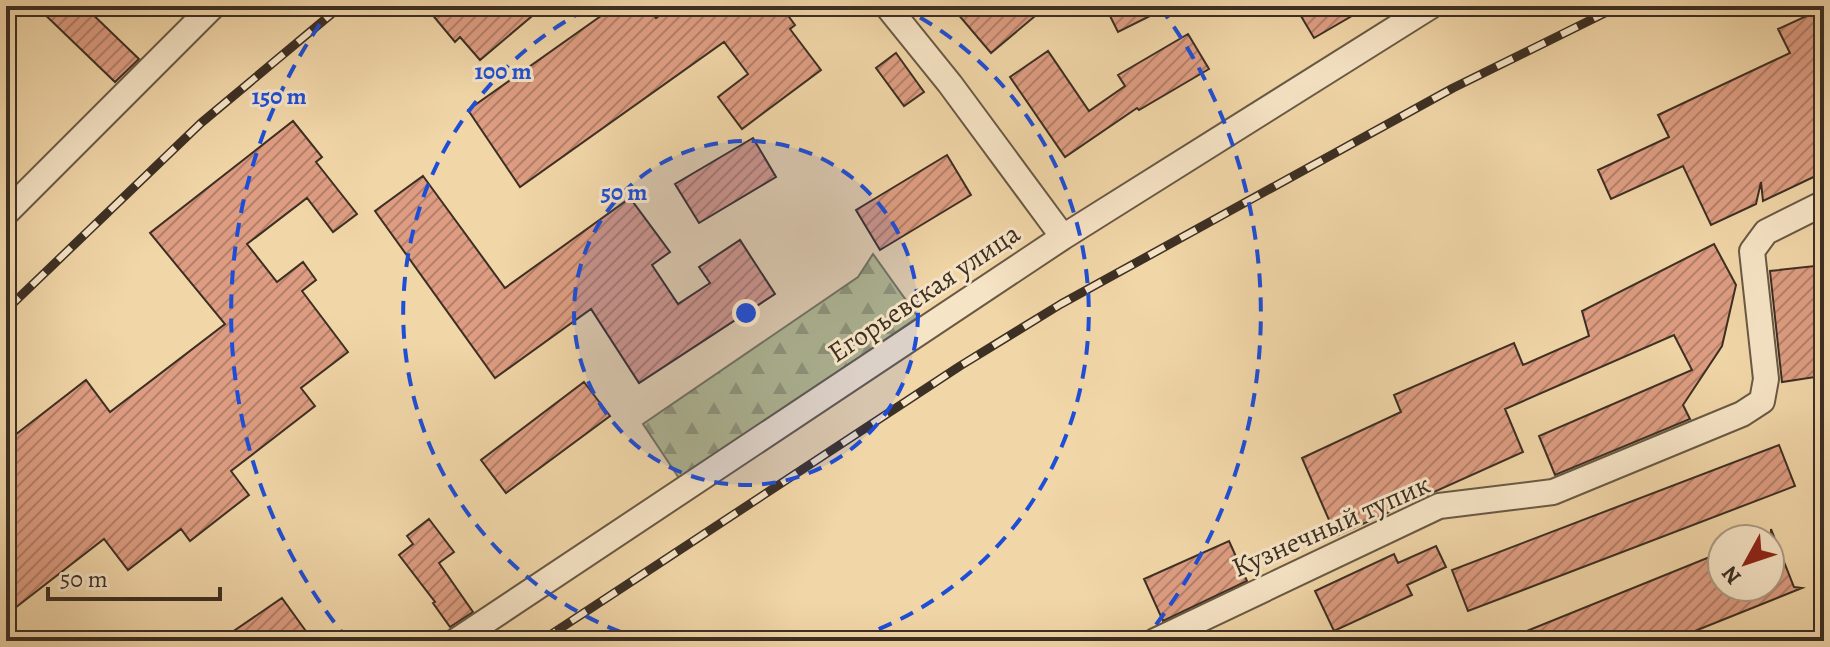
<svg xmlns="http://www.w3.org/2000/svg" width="1830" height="647" font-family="Alegreya,serif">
  <defs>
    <pattern id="forest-firs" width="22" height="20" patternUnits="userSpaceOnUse" patternTransform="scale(2)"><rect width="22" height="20" fill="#bcbd86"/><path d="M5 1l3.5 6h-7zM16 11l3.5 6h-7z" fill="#9a9a6d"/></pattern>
    <pattern id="building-hatch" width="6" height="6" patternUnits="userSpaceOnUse" patternTransform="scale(2)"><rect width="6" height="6" fill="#de9d82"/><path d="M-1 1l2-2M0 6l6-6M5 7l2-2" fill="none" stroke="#b5806a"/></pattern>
  </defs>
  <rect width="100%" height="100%" fill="#f1d6a8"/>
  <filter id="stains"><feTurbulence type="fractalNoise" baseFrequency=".0025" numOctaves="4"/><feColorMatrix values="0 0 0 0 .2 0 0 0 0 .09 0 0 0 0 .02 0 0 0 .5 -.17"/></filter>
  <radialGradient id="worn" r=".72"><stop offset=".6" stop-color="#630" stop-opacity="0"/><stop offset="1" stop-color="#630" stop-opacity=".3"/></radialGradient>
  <path fill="url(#forest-firs)" stroke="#7c7654" stroke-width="2" d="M873,254L918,317L681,481L643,424L858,277Z"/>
  <path fill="url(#building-hatch)" stroke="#3c2f23" stroke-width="2" d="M36,6H84L139,59L115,82Z
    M425,6H544L480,60L460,37L455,42Z
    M615,6H648L656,18L673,6H781L795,25L790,29L821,70L742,129L718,97L748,74L724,42L520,187L468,110Z
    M951,6H1047L991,53Z
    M1105,6H1170L1118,32Z
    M1295,6H1369L1314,38Z
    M1824,8V172L1763,201L1761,182L1756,204L1711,225L1683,166L1611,199L1598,170L1669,137L1658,115L1790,53L1778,29Z
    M1188,34L1209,69L1139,110L1137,108L1065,157L1010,77L1048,51L1089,111L1125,86L1118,75Z
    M896,53L924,92L904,106L876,68Z
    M293,121L322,157L316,162L357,214L333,232L307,198L247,244L277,282L303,262L316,280L302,291L348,352L301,388L315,406L231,471L249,495L190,541L181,529L128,570L104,539L6,615V442L86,380L110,412L225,324L150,233Z
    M753,138L776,177L699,223L675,184Z
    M947,155L971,195L880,250L856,210Z
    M423,176L505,288L630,198L670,252L652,265L678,304L710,283L699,267L740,240L775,294L639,383L591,309L495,378L375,211Z
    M1714,244L1736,285L1722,346L1683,405L1690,419L1555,475L1539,436L1692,370L1674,335L1505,409L1523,452L1336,536L1302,458L1401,412L1394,395L1514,343L1523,365L1589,336L1582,311Z
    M1824,265V335L1816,336L1822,376L1782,382L1770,271Z
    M584,382L610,416L506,493L481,460Z
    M1779,445L1795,486L1468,611L1452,570Z
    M429,519L454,552L439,563L473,612L450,627L433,603L435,602L399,555L413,544L407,536Z
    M1771,529L1794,587L1802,588L1670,641H1502L1722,552V587H1770Z
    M1229,541L1247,581L1163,621L1144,579Z
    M1436,546L1446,567L1407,585L1412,595L1334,631L1315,591L1394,554L1398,563Z
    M282,598L313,641H219Z"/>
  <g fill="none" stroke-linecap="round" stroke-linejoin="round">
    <defs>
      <path id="minor" d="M887,6L950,84L1063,237
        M6,213L213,6
        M456,641L1063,237L1431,6
        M1155,641L1439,506L1553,492L1742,414L1762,401L1766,379L1752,251L1766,232L1824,203"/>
    </defs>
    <use href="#minor" stroke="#695944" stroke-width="28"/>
    <use href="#minor" stroke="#f6e4c6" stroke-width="24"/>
    <defs>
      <path id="rail" d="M6,310L201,123L341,6
        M541,641L960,366L1061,304L1453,88L1619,6"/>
    </defs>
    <use href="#rail" stroke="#3c2f23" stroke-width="9"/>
    <use href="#rail" stroke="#f6e4c6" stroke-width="6" stroke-dasharray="18" stroke-linecap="butt"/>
  </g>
  <circle cx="746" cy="313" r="172" fill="#1d4ed8" fill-opacity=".12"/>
  <g fill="none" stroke="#1d4ed8" stroke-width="4" stroke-dasharray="14 10">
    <circle cx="746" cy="313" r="172"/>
    <path d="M643 640A343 343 0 0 1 593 6M899 6A343 343 0 0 1 849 640"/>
    <path d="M349 641A515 515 0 0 1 332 7M1160 7A515 515 0 0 1 1143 641"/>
  </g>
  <g text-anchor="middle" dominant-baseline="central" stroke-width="6" stroke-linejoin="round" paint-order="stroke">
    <g font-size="28" fill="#3c2f23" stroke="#f6e4c6">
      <text transform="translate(924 293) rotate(-34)">Егорьевская улица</text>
      <text transform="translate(1331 526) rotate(-24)">Кузнечный тупик</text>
    </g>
  </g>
  <circle cx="746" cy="313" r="12" fill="#1d4ed8" stroke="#f6e4c6" stroke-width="4"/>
  <g font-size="24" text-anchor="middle" font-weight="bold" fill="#1d4ed8" stroke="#f6e4c6" stroke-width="6" stroke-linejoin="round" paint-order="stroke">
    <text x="503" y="79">100 m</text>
    <text x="279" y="104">150 m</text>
    <text x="624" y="200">50 m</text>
  </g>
  <rect width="1830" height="647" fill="none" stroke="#f1d6a8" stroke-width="32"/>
  <rect x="8" y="8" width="1814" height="631" fill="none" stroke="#3c2f23" stroke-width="4"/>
  <rect x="16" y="16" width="1798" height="615" fill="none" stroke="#3c2f23" stroke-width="2"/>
  <g transform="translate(1746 563) rotate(230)"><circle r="38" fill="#f6e4c6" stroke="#ac9c85" stroke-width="2"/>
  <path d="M0-6L14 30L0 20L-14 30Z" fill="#8f2418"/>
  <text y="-12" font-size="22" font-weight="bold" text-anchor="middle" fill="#3c2f23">N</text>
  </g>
  <path d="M48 587v12h172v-12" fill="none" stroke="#3c2f23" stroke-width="4"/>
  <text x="60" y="587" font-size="24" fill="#3c2f23" stroke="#f6e4c6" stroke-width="6" paint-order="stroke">50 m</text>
  <rect width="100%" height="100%" filter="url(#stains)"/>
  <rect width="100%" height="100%" fill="url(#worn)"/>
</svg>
